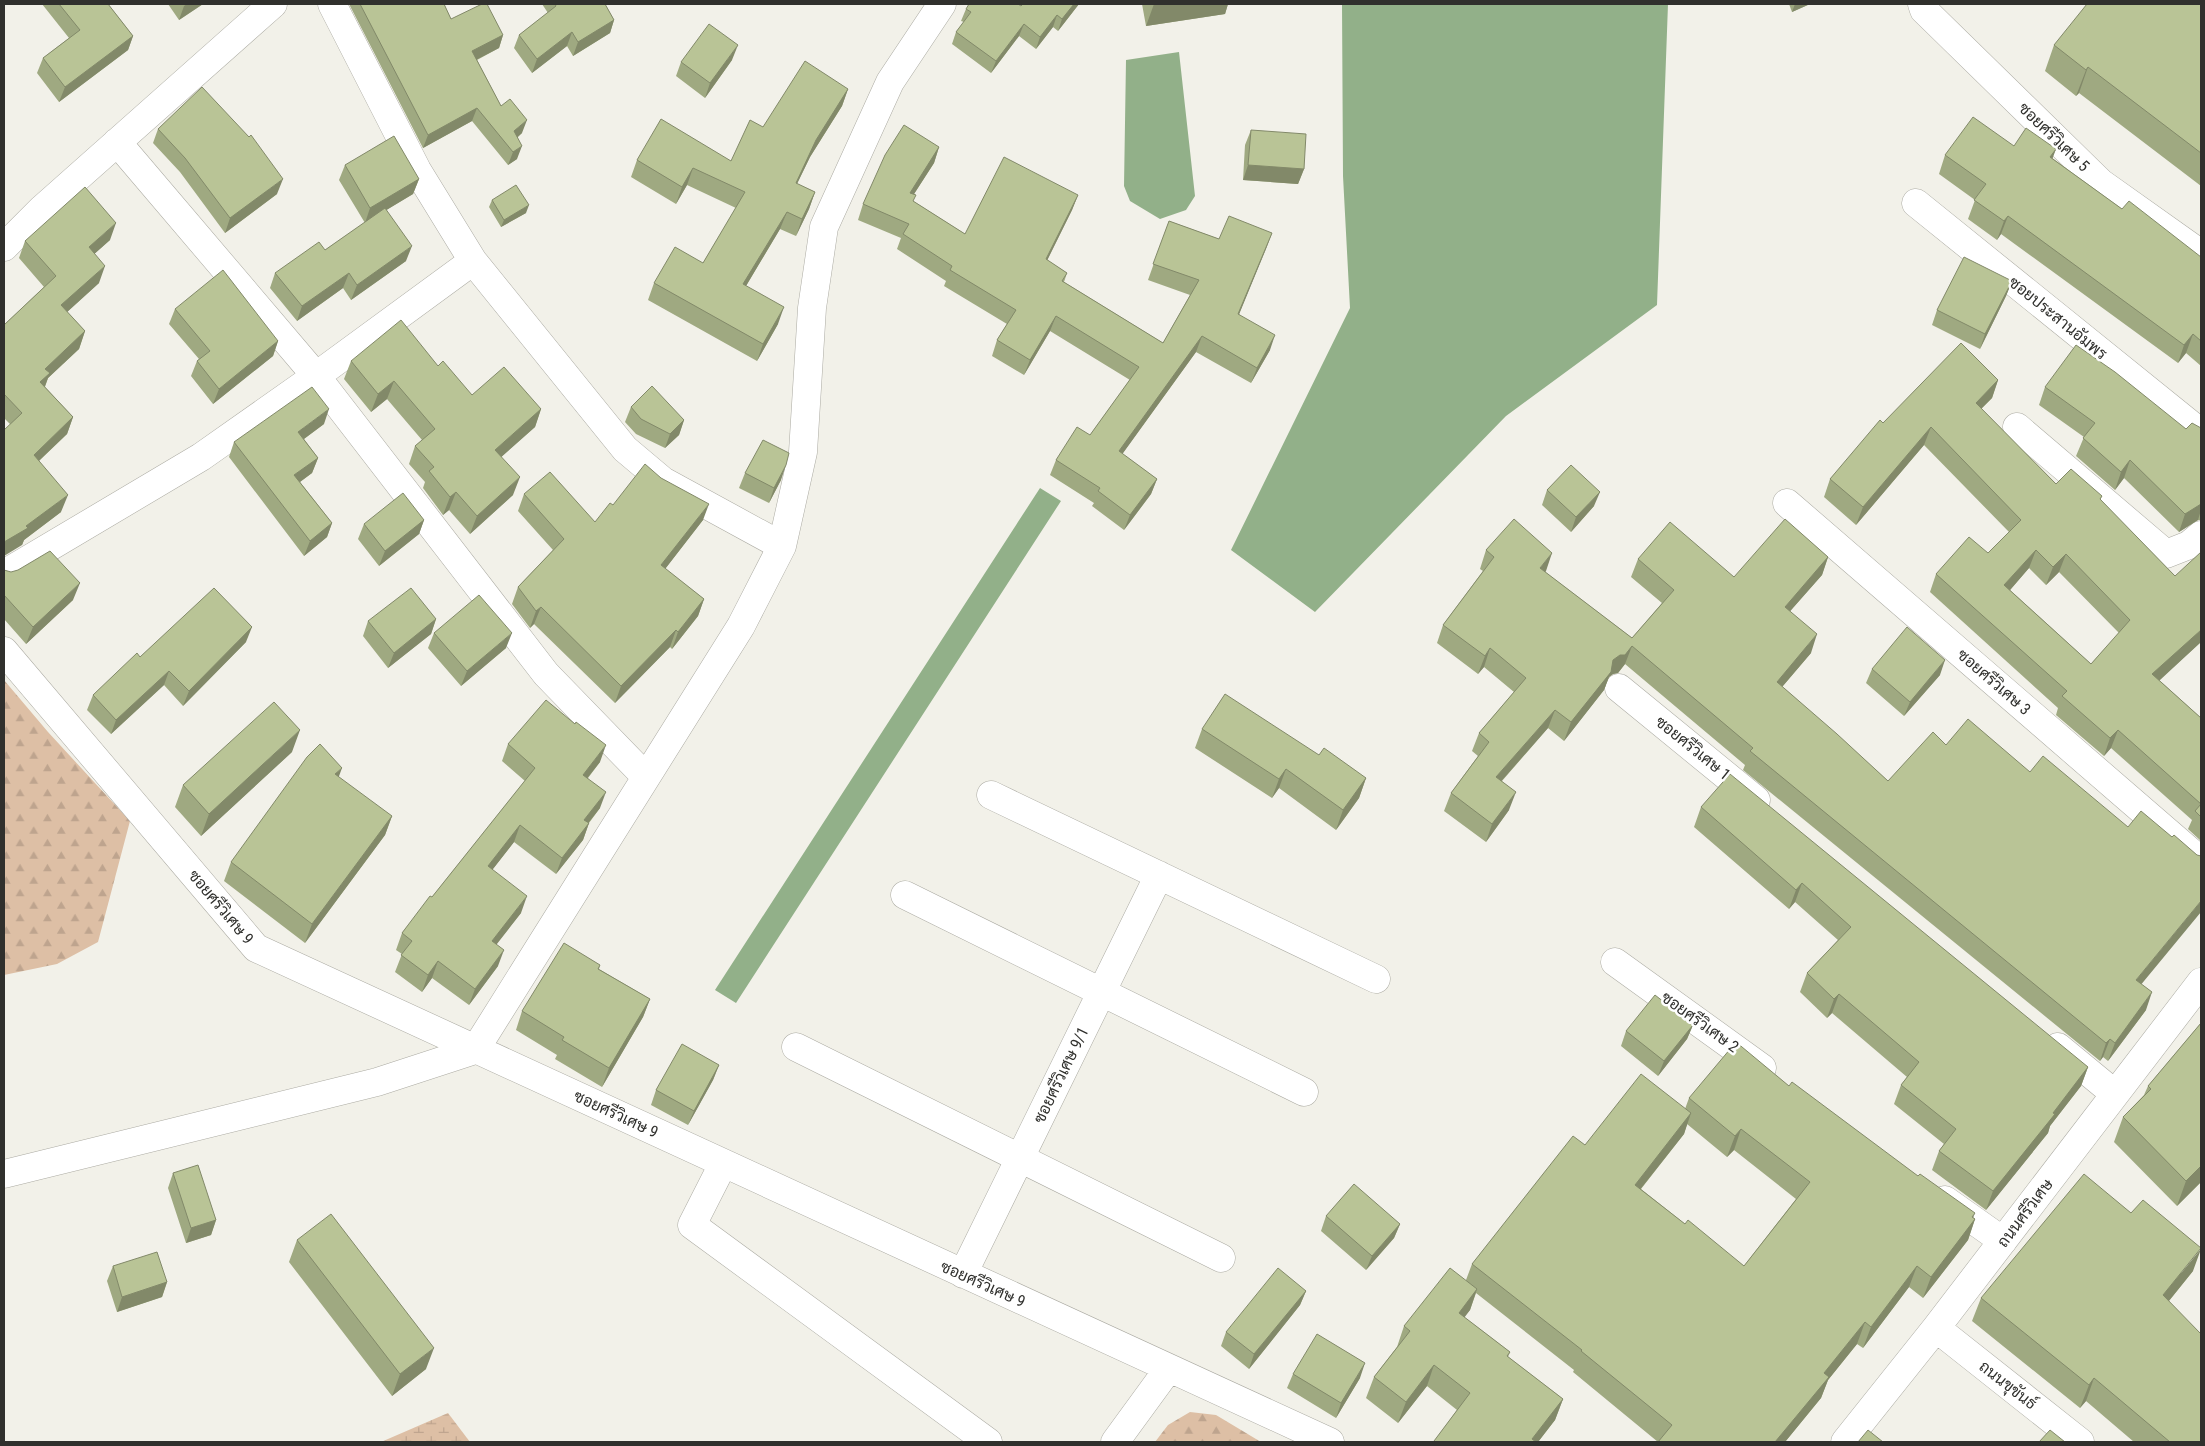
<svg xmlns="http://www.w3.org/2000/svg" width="2205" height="1446" font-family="'Roboto Condensed',Sarabun,sans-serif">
  <defs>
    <pattern id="forest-firs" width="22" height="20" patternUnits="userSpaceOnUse" patternTransform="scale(1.25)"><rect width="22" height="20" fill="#ddbfa5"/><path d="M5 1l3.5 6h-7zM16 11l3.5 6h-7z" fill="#bea48e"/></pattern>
    <pattern id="wetland-marsh" width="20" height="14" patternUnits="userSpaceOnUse" patternTransform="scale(1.25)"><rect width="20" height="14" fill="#ddbfa5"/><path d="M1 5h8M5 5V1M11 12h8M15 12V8" fill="none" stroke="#bea48e"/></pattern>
  </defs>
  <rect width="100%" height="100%" fill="#f2f1e9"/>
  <path fill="url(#forest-firs)" d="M4,680L48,732L130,821L98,942L57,964L4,975Z
    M1190,1412L1216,1415L1261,1442H1155L1168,1425Z"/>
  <path fill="url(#wetland-marsh)" d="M448,1413L470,1442H381Z"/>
  <path fill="#92b089" d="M1342,4H1668L1657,305L1506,416L1315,612L1231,550L1350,308L1343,176Z
    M1179,52L1195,196L1186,210L1160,219L1130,201L1124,186L1126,60Z
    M1040,488L1061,501L736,1003L715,990Z"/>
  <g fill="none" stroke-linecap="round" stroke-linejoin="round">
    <defs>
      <path id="minor" d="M332,4L417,170L473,261L625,449L663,481L782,546
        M1922,4L1924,10L2101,183L2201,254
        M117,142L316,376L546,674L645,776
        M1916,203L2201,433
        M4,247L42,209L273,4
        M2017,427L2166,554L2189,545L2201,535
        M1787,503L2201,861
        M4,574L201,457L316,376L473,261
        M4,651L256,948L1330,1442
        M1619,688L1756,800
        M991,795L1376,979
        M905,895L1304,1092
        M1615,962L1762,1068
        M796,1047L1221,1258
        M2058,1047L2115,1094
        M723,1164L692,1225L988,1442
        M4,1174L377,1082L475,1050L741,626L782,546L803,452L812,308L824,227L890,82L942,4
        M1945,1200L2003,1241
        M963,1274L1159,875
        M1936,1328L2080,1442
        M1115,1442L1169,1368
        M1845,1442L1936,1328L2201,982"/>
    </defs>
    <use href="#minor" stroke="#acaba3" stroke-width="29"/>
    <use href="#minor" stroke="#fff" stroke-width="28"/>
  </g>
  <path fill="#9fa981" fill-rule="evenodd" d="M42,4H108L133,36L128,50L59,102L37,73L43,58L69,38Z
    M168,4H203L179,20Z
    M349,4H444L451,19L503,35L499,48L477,60L501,106L522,133L518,137L517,159L508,165L472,121L423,148Z
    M542,4H605L614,20L610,33L573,56L567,46L532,73L514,48L519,35L548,13Z
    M1023,4H1079L1058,31L1053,27L1036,49L1019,36L991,73L952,44L956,32L964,22L961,21L966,9L1021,6Z
    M1142,4H1228L1225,14L1146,26Z
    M1789,4H1810L1792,12Z
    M2201,4V186L2079,93L2076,96L2045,71L2054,45Z
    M732,60L705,98L676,76L681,62Z
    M848,89L842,106L810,157L797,184L815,192L809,209L796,236L780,229L746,286L778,324L757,361L648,300L654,283L703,263L736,208L687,185L676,204L631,177L637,160L731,161L763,127Z
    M158,129L277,194L225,233L180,172L153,143Z
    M1251,130L1304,169L1298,184L1243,180L1245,145Z
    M2014,146L2056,149L2052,158L2122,209L2201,257V366L2186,353L2178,363L2001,234L1997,240L1968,219L1975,200L1939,174L1945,155Z
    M939,147L934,163L914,194L913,201L965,234L1078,195L1072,210L1047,260L1067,273L1064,282L1163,343L1190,295L1148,280L1169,221L1219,239L1272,233L1239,314L1270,350L1251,383L1196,352L1122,454L1157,479L1151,494L1124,530L1092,506L1094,503L1050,475L1056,460L1090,435L1130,380L1050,331L1024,375L992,356L997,340L1007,324L944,286L946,281L897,249L901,238L858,220L863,204Z
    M345,165L419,179L413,194L386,210L406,261L351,300L343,288L297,321L270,288L275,273L325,250L365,223L339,180Z
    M492,200L526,213L501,227L489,207Z
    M110,240L94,254L99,283L67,312L85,331L79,349L48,378L45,387L73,417L67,434L39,461L61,512L24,540L22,545L10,424L4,418V325L44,287L19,258L25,241Z
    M2012,281L2006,296L1980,349L1932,325L1937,310Z
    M175,309L278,341L273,356L213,404L191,376L197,361L199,359L169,324Z
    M351,361L438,366L472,395L541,409L535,427L501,457L513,495L470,534L449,510L443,515L423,488L425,482L409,464L415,446L422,440L387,399L371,412L344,379Z
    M1998,380L1992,398L1981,409L2056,484L2102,496L2100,500L2175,576L2201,642L2159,680L2201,718V841L2188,829L2192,820L2111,748L2104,756L2056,715L2058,708L1930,592L1936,574L1988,553L2009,532L1924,445L1856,525L1824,497L1830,479L1883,423ZM2029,568L2046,585L2059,572L2119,633L2091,664L2010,590Z
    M2045,387L2186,429L2201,428V520H2198L2179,532L2124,478L2115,490L2076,456L2084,437L2039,405Z
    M631,407L684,420L679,435L665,448L636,434L625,422Z
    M324,424L304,439L318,458L312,473L300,482L332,523L327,537L304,556L229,457L234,442Z
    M745,473L781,480L769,503L739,488Z
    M1547,490L1594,506L1571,532L1542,505Z
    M524,494L595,522L613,505L703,520L665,569L704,599L698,616L672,649L670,647L615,703L534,624L530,628L512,604L518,587L553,550L518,511Z
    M424,520L419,534L379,566L358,539L364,524Z
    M1486,550L1546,571L1545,572L1632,638L1662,603L1631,577L1638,559L1734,577L1828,557L1822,575L1790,611L1811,653L1782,687L1888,781L2141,984L2146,1010L2108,1061L2103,1057L2100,1061L1743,770L1745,765L1625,664L1618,673L1613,674L1609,677L1604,690L1564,741L1548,728L1502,781L1509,810L1486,842L1444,811L1451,793L1478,756L1472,751L1479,733L1514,692L1484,667L1478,674L1437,643L1443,625L1483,571L1480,569Z
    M4,570L73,600L26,644L4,619Z
    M436,619L431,634L388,668L363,636L368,621Z
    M434,633L506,648L461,686L428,648Z
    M246,642L183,706L164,685L111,734L87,710L93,695L140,657Z
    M1872,669L1940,675L1904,716L1866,683Z
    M1202,729L1319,755L1366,778L1359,798L1336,830L1279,788L1272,798L1195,748Z
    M508,744L600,762L588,778L600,808L589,823L583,840L556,874L514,842L492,870L521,913L496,944L498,966L469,1005L432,978L422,992L395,972L402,954L396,950L402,933L432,897L525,781L502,761Z
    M292,752L201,836L175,807L183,785Z
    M1701,807L2088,1067L2081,1086L2050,1126L2048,1133L1986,1210L1932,1170L1939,1151L1944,1144L1894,1104L1901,1085L1907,1077L1832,1013L1827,1018L1800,992L1807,973L1838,940L1795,902L1789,909L1694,827Z
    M392,816L385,835L305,943L224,881L231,862Z
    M600,965L599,969L650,999L643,1017L602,1087L555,1059L557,1055L516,1030L522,1011Z
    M2201,1023V1182L2177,1206L2114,1142L2123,1117L2144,1095L2148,1086Z
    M1693,1025L1687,1039L1658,1076L1621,1046L1626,1031Z
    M719,1065L713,1080L688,1125L651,1105L656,1090Z
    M1789,1086L1975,1219L1968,1240L1923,1298L1909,1287L1863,1348L1857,1344L1828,1380L1821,1398L1785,1442H1658L1573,1372L1574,1370L1476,1293L1470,1310L1464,1317L1510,1352L1508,1357L1563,1399L1555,1420L1538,1442H1434L1457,1410L1427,1386L1398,1423L1366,1398L1374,1377L1397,1347L1404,1326L1466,1280L1472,1264L1585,1145L1685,1109L1689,1098ZM1687,1124L1727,1157L1734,1150L1796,1199L1744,1266L1685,1224L1641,1189L1684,1134Z
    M173,1173L216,1220L211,1235L186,1243L168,1188Z
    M1326,1216L1400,1224L1394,1238L1366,1270L1321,1231Z
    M297,1240L426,1369L392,1396L289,1262Z
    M113,1266L167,1282L162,1297L117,1312L107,1281Z
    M2193,1271L2169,1301L2201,1442H2134L2086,1401L2080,1408L1972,1321L1981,1298Z
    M1306,1291L1300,1305L1249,1369L1221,1346L1226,1332Z
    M1293,1374L1360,1378L1336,1418L1287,1388Z"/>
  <path fill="#828969" d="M187,4H203L179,20L184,6Z
    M1074,4H1079L1058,31L1062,19Z
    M1154,4H1228L1225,14L1146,26Z
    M1795,4H1810L1792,12Z
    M1057,15L1053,27L1036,49L1040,37Z
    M614,20L610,33L573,56L578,42Z
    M1024,24L1019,36L991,73L996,61Z
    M572,32L567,46L532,73L537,59Z
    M503,35L499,48L468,64L472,51Z
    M133,36L128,50L59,102L65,87Z
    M738,45L732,60L705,98L710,83Z
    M2088,67L2079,93L2076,96L2086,70Z
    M848,89L842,106L810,157L789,200L796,183L816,140Z
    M477,108L472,121L423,148L428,135Z
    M527,120L522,133L509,144L514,131Z
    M522,146L517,159L508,165L513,152Z
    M939,147L934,163L905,208L910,193Z
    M2056,149L2049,168L2050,157Z
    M1248,165L1304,169L1298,184L1243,180Z
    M693,168L687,185L676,204L682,187Z
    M283,179L277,194L225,233L230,218Z
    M419,179L413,194L365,223L370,208Z
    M815,192L809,209L796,236L802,219Z
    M1078,195L1072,210L1040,275L1046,259Z
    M529,205L526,213L501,227L504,220Z
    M787,212L780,229L737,301L743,284Z
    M2008,216L2001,234L1997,240L2004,221Z
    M116,223L110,240L82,265L89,247Z
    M1272,233L1266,249L1233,329L1238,314Z
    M412,246L406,261L351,300L357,285Z
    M105,266L99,283L55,323L61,305Z
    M349,273L343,288L297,321L302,306Z
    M2012,281L2006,296L1980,349L1985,334Z
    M784,307L778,324L757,361L763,344Z
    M1056,316L1050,331L1024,375L1030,360Z
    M85,331L79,349L48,378L43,391L34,399L45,369Z
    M2193,334L2186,353L2178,363L2184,345Z
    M1275,335L1270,350L1251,383L1257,368Z
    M1202,336L1196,352L1113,467L1119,451Z
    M278,341L273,356L213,404L219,389Z
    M1998,380L1992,398L1969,421L1976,403Z
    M394,381L387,399L371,412L378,394Z
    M329,409L324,424L293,447L298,432Z
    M541,409L535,427L489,468L495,450Z
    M73,417L67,434L27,472L34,455Z
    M684,420L679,435L665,448L670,434Z
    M1931,427L1924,445L1856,525L1863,507Z
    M318,458L312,473L289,490L294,475Z
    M2130,460L2124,478L2115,490L2121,472Z
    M786,465L781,480L769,503L774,488Z
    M520,477L513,495L470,534L477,516Z
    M1157,479L1151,494L1124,530L1130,515Z
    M456,492L449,510L443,515L450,497Z
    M1600,492L1594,506L1571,532L1576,517Z
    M68,495L61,512L24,540L22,545L4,556V542Z
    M709,504L703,520L655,582L661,565Z
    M2201,504V510L2198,520L2179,532L2185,514Z
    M424,520L419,534L379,566L385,551Z
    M332,523L327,537L304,556L310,541Z
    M2036,550L2029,568L1998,604L2004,585Z
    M1552,553L1546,571L1533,586L1540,568Z
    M2066,554L2059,572L2046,585L2053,567Z
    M1828,557L1822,575L1778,625L1785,607Z
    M80,583L73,600L26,644L33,627Z
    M704,599L698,616L672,649L678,632Z
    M541,607L534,624L530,628L536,611Z
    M436,619L431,634L388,668L394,653Z
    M252,627L246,642L183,706L189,691Z
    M676,630L670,647L615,703L621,686Z
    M2201,630V642L2146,693L2152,674Z
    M512,633L506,648L461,686L467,671Z
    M1817,634L1811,653L1770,701L1777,682Z
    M1632,646L1625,664L1618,673L1613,674L1609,677L1604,690L1564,741L1571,722L1613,660Z
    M1490,648L1484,667L1478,674L1485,656Z
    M1945,660L1940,675L1904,716L1910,702Z
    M169,671L164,685L111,734L116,720Z
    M1555,710L1548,728L1489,795L1496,777Z
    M300,730L292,752L201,836L209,814Z
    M2118,730L2111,748L2104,756L2110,738Z
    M606,745L600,762L577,791L583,775Z
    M342,768L335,787V774Z
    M1286,769L1279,788L1272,798L1279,779Z
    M1366,778L1359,798L1336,830L1343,810Z
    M606,792L600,808L578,836L584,820Z
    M1516,792L1509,810L1486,842L1492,824Z
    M392,816L385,835L305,943L312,924Z
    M589,823L583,840L556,874L562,858Z
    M520,825L514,842L482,883L488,866Z
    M1802,883L1795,902L1789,909L1796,890Z
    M527,896L521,913L486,958L492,941Z
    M2201,901V912L2130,998L2136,980Z
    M504,950L498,966L469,1005L475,989Z
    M438,961L432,978L422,992L428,975Z
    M2152,992L2146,1010L2108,1061L2115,1043Z
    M1839,994L1832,1013L1827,1018L1834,999Z
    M650,999L643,1017L602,1087L609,1068Z
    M1693,1025L1687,1039L1658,1076L1664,1061Z
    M2110,1039L2103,1057L2100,1061L2106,1043Z
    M719,1065L713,1080L688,1125L694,1111Z
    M2088,1067L2081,1086L2050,1126L2048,1133L1986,1210L1993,1191Z
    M1691,1113L1684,1134L1627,1206L1635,1185Z
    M1741,1129L1734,1150L1727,1157L1735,1136Z
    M2201,1162V1182L2177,1206L2186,1181Z
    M1975,1213L1970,1226L1975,1219L1968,1240L1923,1298L1931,1277Z
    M216,1220L211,1235L186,1243L191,1228Z
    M1400,1224L1394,1238L1366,1270L1372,1256Z
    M2201,1249L2193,1271L2155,1318L2163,1295Z
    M1917,1266L1909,1287L1863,1348L1871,1327Z
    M167,1282L162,1297L117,1312L122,1297Z
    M1477,1289L1470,1310L1452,1334L1459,1313Z
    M1306,1291L1300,1305L1249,1369L1254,1354Z
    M1865,1322L1857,1344L1828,1380L1821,1398L1785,1442H1775L1824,1373Z
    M434,1348L426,1369L392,1396L400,1374Z
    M1365,1363L1360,1378L1336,1418L1341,1403Z
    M1434,1365L1427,1386L1398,1423L1406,1402Z
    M2094,1378L2086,1401L2080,1408L2089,1385Z
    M1563,1399L1555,1420L1538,1442H1531L1532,1439Z"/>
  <path fill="#b9c496" stroke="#828969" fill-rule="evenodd" d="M59,4H108L133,36L65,87L43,58L80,30Z
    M360,4H444L451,19L482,4H487L503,35L472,51L501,106L510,99L527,120L514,131L522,146L513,152L477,108L428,135Z
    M555,4H605L614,20L578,42L572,32L537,59L519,35L556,6Z
    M969,4H1018L1021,6L1023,4H1074L1062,19L1057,15L1040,37L1024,24L996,61L956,32L971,12L966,9Z
    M2087,4H2201V153L2088,67L2086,70L2054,45Z
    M709,24L738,45L710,83L681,62Z
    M805,61L848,89L816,140L796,183L815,192L802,219L787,212L743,284L784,307L763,344L654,283L675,247L703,263L745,192L693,168L682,187L637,160L661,119L731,161L750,120L763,127Z
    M202,87L249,137L251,135L283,179L230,218L185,158L158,129Z
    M1973,117L2014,146L2026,128L2056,149L2050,157L2122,209L2129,201L2201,257V341L2193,334L2184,345L2008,216L2004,221L1974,200L1986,184L1945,155Z
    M904,125L939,147L910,193L916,195L913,201L965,234L1004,157L1078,195L1046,259L1067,273L1062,281L1163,343L1199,280L1153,264L1169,221L1219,239L1229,216L1272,233L1238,314L1275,335L1257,368L1202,336L1119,451L1157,479L1130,515L1098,491L1100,488L1056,460L1077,427L1090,435L1139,367L1056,316L1030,360L997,340L1016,310L950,270L952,266L903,234L909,224L863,204L885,155Z
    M1251,130L1306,134L1304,169L1248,165Z
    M394,136L419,179L370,208L345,165Z
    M516,185L529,205L504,220L492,200Z
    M85,187L116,223L89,247L105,266L61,305L85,331L45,369L50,373L40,382L73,417L34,455L68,495L26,526L28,528L4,542V430L22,413L4,394V325L56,276L25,241Z
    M385,208L412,246L357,285L349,273L302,306L275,273L319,242L325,250Z
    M1964,257L2012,281L1985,334L1937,310Z
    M223,270L278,341L219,389L197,361L210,351L175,309Z
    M401,320L438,366L443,361L472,395L504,367L541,409L495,450L520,477L477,516L456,492L450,497L429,471L434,467L415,446L435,429L394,381L378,394L351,361Z
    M1961,343L1998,380L1976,403L2056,484L2071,469L2102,496L2100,499L2175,576L2201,552V630L2152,674L2201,718V817L2195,811L2201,804L2118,730L2110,738L2062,696L2067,691L1936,574L1969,537L1988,553L2021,520L1931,427L1863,507L1830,479L1880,420L1883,423ZM2036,550L2053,567L2066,554L2130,620L2091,664L2004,585Z
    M2076,345L2115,372L2186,429L2192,423L2201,428V504L2185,514L2130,460L2121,472L2083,438L2095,423L2045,387Z
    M652,386L684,420L670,434L641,419L631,407Z
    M312,387L329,409L298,432L318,458L294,475L332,523L310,541L234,442Z
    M763,440L789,453L786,465L774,488L745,473Z
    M645,464L661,478L709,504L661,565L704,599L678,632L676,630L621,686L541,607L536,611L518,587L564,539L524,494L550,472L595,522L610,503L613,505Z
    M1571,465L1600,492L1576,517L1547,490Z
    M403,493L424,520L385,551L364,524Z
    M1514,519L1552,553L1540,568L1632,638L1674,590L1638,559L1670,522L1734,577L1785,519L1828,557L1785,607L1817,634L1777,682L1837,734L1888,781L1933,732L1946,745L1968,719L2030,772L2043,756L2128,827L2141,811L2172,837L2174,835L2197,855L2201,856V901L2136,980L2152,992L2115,1043L2110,1039L2106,1043L1750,751L1753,748L1632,646L1625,655H1620L1613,660L1611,672L1571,722L1555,710L1496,777L1516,792L1492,824L1451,793L1489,742L1479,733L1526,678L1490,648L1485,656L1443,625L1494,557L1486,550Z
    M50,551L80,583L33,627L4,595V570L11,572L18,570Z
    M214,588L252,627L189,691L169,671L116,720L93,695L137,653L140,657Z
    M411,588L436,619L394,653L368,621Z
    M479,595L512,633L467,671L434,633Z
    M1907,627L1945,660L1910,702L1872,669Z
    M1225,694L1319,755L1324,748L1366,778L1343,810L1286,769L1279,779L1202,729Z
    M546,700L575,724L576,722L606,745L583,775L606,792L584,820L589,823L562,858L520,825L488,866L527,896L492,941L504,950L475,989L438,961L428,975L401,955L412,941L402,933L430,896L432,897L535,768L508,744Z
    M274,702L300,730L209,814L183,785Z
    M320,744L342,768L335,774L392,816L312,924L231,862L307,757Z
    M1730,774L2088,1067L2053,1113L2055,1114L1993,1191L1939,1151L1956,1129L1901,1085L1919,1062L1839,994L1834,999L1807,973L1851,927L1802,883L1796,890L1701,807Z
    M564,943L600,965L598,969L650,999L609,1068L562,1040L564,1037L522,1011Z
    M1655,995L1693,1025L1664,1061L1626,1031Z
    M2201,1023V1166L2186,1181L2123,1117L2151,1089L2148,1086Z
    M1736,1042L1789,1086L1792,1082L1918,1176L1920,1174L1975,1213L1972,1217L1975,1219L1931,1277L1917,1266L1871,1327L1865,1322L1824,1373L1829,1377L1775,1442H1658L1672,1425L1581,1351L1582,1350L1472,1264L1573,1136L1585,1145L1641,1074L1691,1113L1635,1185L1685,1224L1688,1220L1744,1266L1810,1182L1741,1129L1735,1136L1689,1098Z
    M682,1044L719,1065L694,1111L656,1090Z
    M198,1165L216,1220L191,1228L173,1173Z
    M2084,1174L2131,1213L2143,1200L2201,1248L2163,1295L2201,1334V1442H2170L2094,1378L2089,1385L1981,1298Z
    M1354,1184L1400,1224L1372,1256L1326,1216Z
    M331,1214L434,1348L400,1374L297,1240Z
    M157,1252L167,1282L122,1297L113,1266Z
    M1278,1268L1306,1291L1254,1354L1226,1332Z
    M1450,1268L1477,1289L1459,1313L1510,1352L1507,1356L1563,1399L1532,1439L1536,1442H1435L1434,1441L1470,1393L1434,1365L1406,1402L1374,1377L1410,1331L1404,1326Z
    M1317,1334L1365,1363L1341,1403L1293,1374Z
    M1868,1430L1883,1442H1858Z
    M2050,1430L2065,1442H2039Z"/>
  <g text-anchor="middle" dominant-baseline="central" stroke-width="5" stroke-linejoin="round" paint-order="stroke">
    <g font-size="16" fill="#30302d" stroke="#fff">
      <text transform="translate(2054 137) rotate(44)">ซอยศรีวิเศษ 5</text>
      <text transform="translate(2058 318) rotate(39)">ซอยประสานอัมพร</text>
      <text transform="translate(1994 682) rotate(41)">ซอยศรีวิเศษ 3</text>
      <text transform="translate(1693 748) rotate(39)">ซอยศรีวิเศษ 1</text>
      <text transform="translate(221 907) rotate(50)">ซอยศรีวิเศษ 9</text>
      <text transform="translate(1700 1022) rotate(36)">ซอยศรีวิเศษ 2</text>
      <text transform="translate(1061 1075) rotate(-64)">ซอยศรีวิเศษ 9/1</text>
      <text transform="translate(616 1114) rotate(25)">ซอยศรีวิเศษ 9</text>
      <text transform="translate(2025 1213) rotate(-53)">ถนนศรีวิเศษ</text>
      <text transform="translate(983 1284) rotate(24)">ซอยศรีวิเศษ 9</text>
      <text transform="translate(2008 1385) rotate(38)">ถนนขุขันธ์</text>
    </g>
  </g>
  <rect width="2205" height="1446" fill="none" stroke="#30302d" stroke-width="10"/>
</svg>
